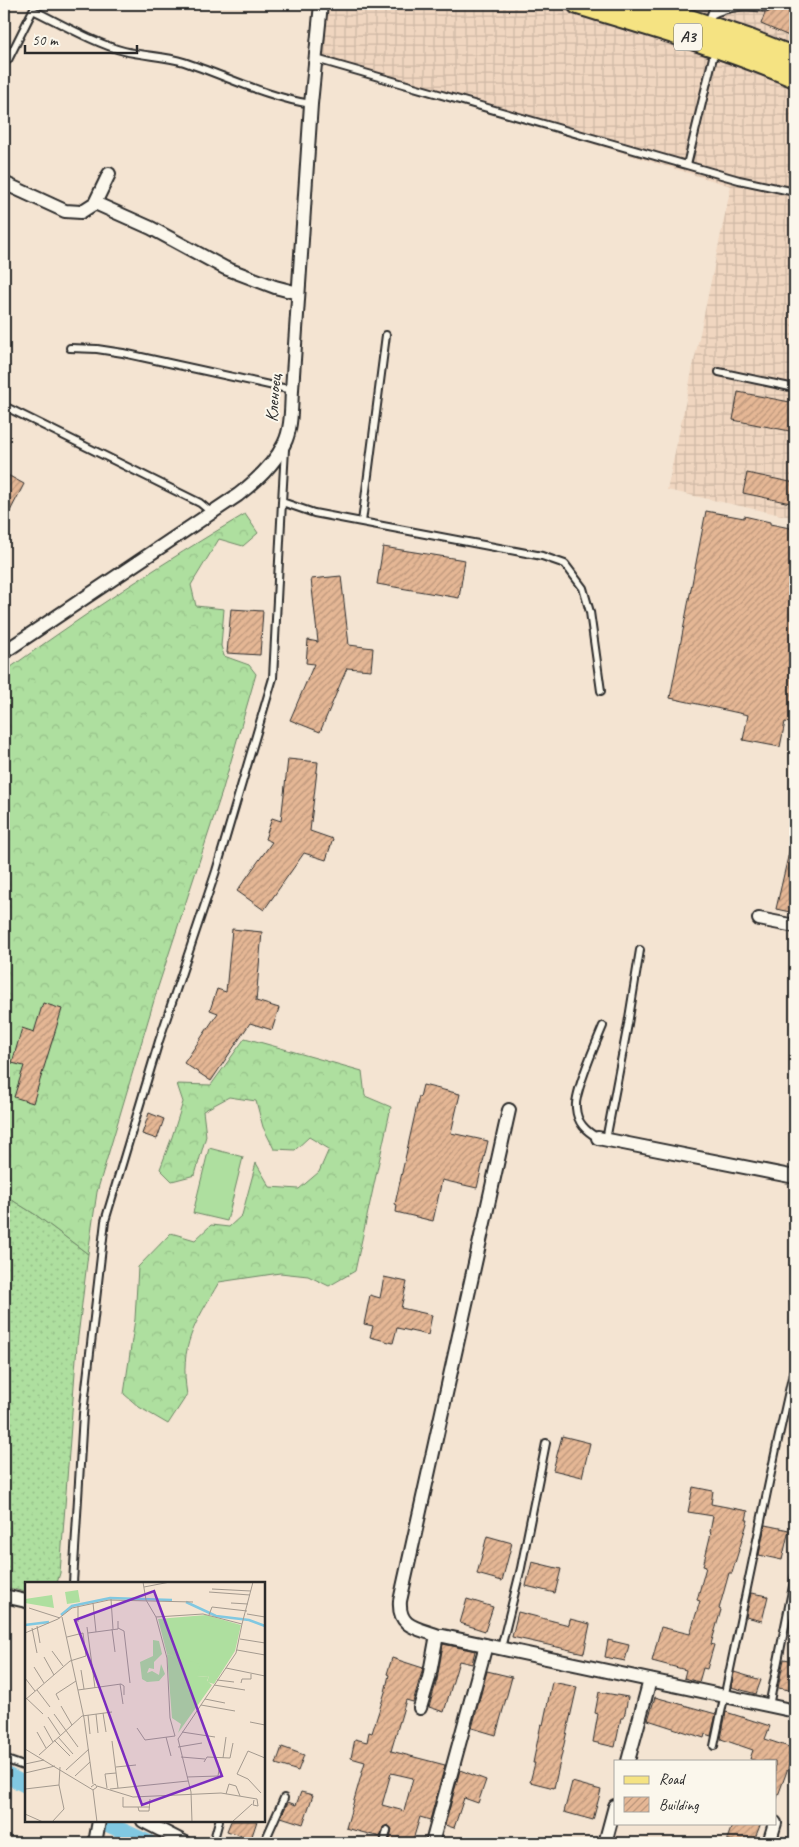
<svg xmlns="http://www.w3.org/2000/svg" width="799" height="1847" font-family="Caveat,sans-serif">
  <defs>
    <pattern id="industrial-grid" width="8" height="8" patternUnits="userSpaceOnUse" patternTransform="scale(1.25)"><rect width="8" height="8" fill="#f0d6c0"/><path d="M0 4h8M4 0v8" fill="none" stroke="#ceb8a5"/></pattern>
    <pattern id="grass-dots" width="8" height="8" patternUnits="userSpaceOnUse" patternTransform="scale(1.25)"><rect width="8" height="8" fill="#aedf9f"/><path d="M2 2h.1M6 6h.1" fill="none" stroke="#96c089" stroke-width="1.8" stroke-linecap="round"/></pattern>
    <pattern id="forest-crowns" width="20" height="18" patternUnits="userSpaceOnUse" patternTransform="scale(1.25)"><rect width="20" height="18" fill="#aedf9f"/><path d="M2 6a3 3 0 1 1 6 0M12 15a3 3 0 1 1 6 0" fill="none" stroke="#96c089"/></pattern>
    <pattern id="building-hatch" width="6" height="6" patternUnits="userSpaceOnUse" patternTransform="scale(1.25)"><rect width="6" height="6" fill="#e5b795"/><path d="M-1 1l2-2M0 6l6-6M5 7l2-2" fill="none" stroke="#ba957a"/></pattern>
  </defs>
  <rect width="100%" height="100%" fill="#f4e4d2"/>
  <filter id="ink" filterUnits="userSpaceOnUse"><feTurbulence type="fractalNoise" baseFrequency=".02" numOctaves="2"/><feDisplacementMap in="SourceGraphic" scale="10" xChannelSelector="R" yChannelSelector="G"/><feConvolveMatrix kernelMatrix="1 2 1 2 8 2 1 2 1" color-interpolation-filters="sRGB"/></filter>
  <g filter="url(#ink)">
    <path fill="url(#industrial-grid)" d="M321,4H795V518L667,490L731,186L316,59Z"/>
    <path fill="url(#grass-dots)" stroke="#6c8565" d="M4,1195L36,1215L88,1254L77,1345L60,1573L57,1583H26V1592L4,1587Z"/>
    <path fill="url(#forest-crowns)" stroke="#6c8565" d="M245,514L258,533L243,546L219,539L191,585L196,606L224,609L221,646L224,656L249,665L256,674L222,792L158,987L97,1192L88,1254L36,1215L4,1195V672C82,616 162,563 245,514Z
      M245,1038L362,1071L365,1096L391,1107L355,1271L329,1286L308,1276L280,1273L219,1282C195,1324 179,1344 187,1395L168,1424L139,1407L124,1394L135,1319L138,1267L171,1233L195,1240L211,1225L229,1227L242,1215L256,1163L270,1187L299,1189L319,1172L329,1149L309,1137L295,1150L274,1149L263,1127L256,1101L229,1097L203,1111L206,1136L195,1175L172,1181L160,1169L172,1137L183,1102L177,1084L211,1085Z"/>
    <path fill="#aedf9f" stroke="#6c8565" d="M209,1148L243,1157L227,1221L193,1213Z"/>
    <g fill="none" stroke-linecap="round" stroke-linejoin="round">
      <path stroke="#81c8e1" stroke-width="16" d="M4,1774L26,1785
        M101,1821L149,1843"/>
    </g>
    <path fill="url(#building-hatch)" stroke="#2b2b2b" fill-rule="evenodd" d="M770,4H795V19L789,36L761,24L765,13L771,10Z
      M738,392L795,403V432L733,420Z
      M4,473L24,484L4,523Z
      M747,473L795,483V504L743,493Z
      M706,511L744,518V516L770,522V524L795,529V615L790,643L795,644V724L785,722L780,747L743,740L748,715L670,698Z
      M383,547L465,560L459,598L377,584Z
      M341,576L349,645L373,648L371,670L347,668L320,732L290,720L314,664L306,663L308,640L318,642L311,579Z
      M231,609L263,611L260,655L227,653Z
      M288,759L318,762L310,831L333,839L326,860L304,853L264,910L237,891L272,842L265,839L272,818L281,821Z
      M790,848H795V889L790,912L776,909Z
      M232,929L262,932L256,1001L279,1008L272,1030L250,1023L211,1081L184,1063L218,1013L210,1010L217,989L226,992Z
      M43,1003L62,1009L33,1103L14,1097L24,1066L12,1063L22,1028L34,1032Z
      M423,1085L460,1094L451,1133L488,1141L477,1188L442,1180L433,1221L396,1212L397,1205L395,1204L419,1096L420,1097Z
      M149,1113L164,1119L157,1139L142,1134Z
      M384,1277L407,1282L401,1308L432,1315L428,1335L397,1328L393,1343L370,1337L373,1326L364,1324L370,1295L380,1298Z
      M562,1436L590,1443L582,1477L553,1470Z
      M693,1487L713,1491L711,1504L748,1511L746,1520H748L732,1573H729L719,1609L721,1610L711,1644L714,1645L707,1669L703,1668L699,1682L684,1678L686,1670L652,1661L661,1627L690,1634L700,1601L697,1600L706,1567L703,1566L711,1533L710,1532L713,1516L688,1512Z
      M765,1525L789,1530L782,1560L759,1555Z
      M487,1536L512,1543L502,1581L477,1574Z
      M532,1562L561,1569L555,1593L526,1586Z
      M751,1593L768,1596L762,1621L746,1617Z
      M467,1599L493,1607L485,1631L460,1623Z
      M518,1612L569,1625L570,1619L590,1624L584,1653L512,1637Z
      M608,1640L629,1645L625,1661L605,1657Z
      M443,1644L475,1651L472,1664L459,1661L444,1712L429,1707L437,1680Z
      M392,1658L423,1668L413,1702L406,1700L391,1751L445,1765L430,1820L420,1817L412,1843H391L392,1840H390L392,1829L388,1825L383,1827L380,1837L346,1828L365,1762L351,1758L355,1739L367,1742L369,1732L372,1733L385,1692L389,1675L387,1674ZM391,1773L413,1778L404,1811L382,1805Z
      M784,1659L795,1661V1691L778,1688Z
      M487,1671L512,1677L496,1735L472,1728Z
      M734,1672L761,1680L756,1694L731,1687Z
      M552,1682L577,1687L554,1788L530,1782L535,1763H533L541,1724L543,1725Z
      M599,1692L628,1697L624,1718H621L615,1747L593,1742L598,1714L595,1713Z
      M655,1697L716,1714L711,1736L705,1734L704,1738L648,1720Z
      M726,1712L770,1726L765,1739L795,1749L776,1801L775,1761H757L750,1759L753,1750L721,1739Z
      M282,1747L304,1755L298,1771L276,1764Z
      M460,1770L486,1780L478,1803L464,1798L454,1828L445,1825Z
      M572,1782L601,1790L593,1820L564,1812Z
      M301,1792L313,1795L303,1824L281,1817L288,1802L296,1805Z
      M231,1821H257L251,1839L227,1831Z
      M733,1823H761L753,1843H738L727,1839Z"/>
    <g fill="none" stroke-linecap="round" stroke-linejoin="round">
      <defs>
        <path id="service" d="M711,15C730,5 747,6 767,8
          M710,17L715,4
          M316,59L739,180L795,192
          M8,60L33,10C60,23 96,44 124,51C144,56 164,56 184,62C226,76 267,97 311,104
          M687,165L715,49
          M70,348L97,349L123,353L292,390
          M719,372L795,388
          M4,406L200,503L212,513
          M285,449L282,502L314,513L542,556L565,564L583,588L590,612L601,691
          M362,522L386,335
          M598,1138C586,1131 577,1123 576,1108C574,1093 596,1043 603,1026
          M606,1140L628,1024L640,950
          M73,1583L83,1414L105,1221L159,1041L216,871L273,678L282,502
          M501,1648L521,1568L546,1443
          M769,1706L795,1576
          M714,1746L776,1449L795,1364
          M4,1759L26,1767
          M213,1843L219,1821
          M264,1843L284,1798
          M384,1843L387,1830"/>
        <path id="minor" d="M4,183L65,211L81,212L95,203L109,174
          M95,203L151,228L225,268L275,287L298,293
          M4,652L238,495C256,481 274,465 284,444C292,429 291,407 292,390L311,104L321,4
          M759,919L795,926
          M598,1138L795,1177
          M4,1596L26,1601
          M439,1636C418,1628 398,1628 400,1601L509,1110
          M420,1708L429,1678L436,1640L439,1636H443L795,1711
          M628,1761L650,1680
          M143,1821L186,1843
          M95,1843L99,1821
          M432,1843L486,1645
          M605,1843L615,1806
          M769,1843L775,1823"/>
        <path id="primary" d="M578,4C651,26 725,47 795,77
          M641,4L747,39L795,58"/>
      </defs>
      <use href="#service" stroke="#2b2b2b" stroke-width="10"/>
      <use href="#minor" stroke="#2b2b2b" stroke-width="16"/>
      <use href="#primary" stroke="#2b2b2b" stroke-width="24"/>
      <use href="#service" stroke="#fbf7ec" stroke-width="6"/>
      <use href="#minor" stroke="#fbf7ec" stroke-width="12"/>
      <use href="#primary" stroke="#f5e382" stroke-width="20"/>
    </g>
  </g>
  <g text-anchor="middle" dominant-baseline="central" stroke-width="4" stroke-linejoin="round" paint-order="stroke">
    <rect fill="#fbf7ec" stroke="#696865" stroke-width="1" x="674" y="23.5" width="28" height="27" rx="4"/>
    <g font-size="16" font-weight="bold" fill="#2b2b2b">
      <text x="688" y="37">A3</text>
    </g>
    <g font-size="18" fill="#2b2b2b" stroke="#fbf7ec">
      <text transform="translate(273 398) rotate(-85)">Кленоец</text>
    </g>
  </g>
  <g transform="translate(25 1582)">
    <rect width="240" height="240" fill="#f4e4d2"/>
    <path d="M53,8L55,20L42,22L40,10ZM27,13L29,26L0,21V17ZM181,33L216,43L210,69L189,102L182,100L184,94L172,95L170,82L142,72L133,37Z" fill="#aedf9f"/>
    <path d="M128,58L134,59L137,72L129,80V87L124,86L122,91L127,89L134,93L136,82L140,92L134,99L122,100L117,97L115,80L128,74ZM142,72L175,82L172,95L184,94L182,99L187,103L153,151L156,142L147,136Z" fill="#aedf9f"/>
    <path fill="none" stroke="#81c8e1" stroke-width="2.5" d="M161,20L191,34L224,38L240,44M36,33L47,24L85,16L147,18M0,43L24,40"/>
    <path fill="none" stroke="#a49a8f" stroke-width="1" d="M118,0L121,18L131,35L178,32L217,42M119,5L145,0M187,7L226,9M184,10L225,13M86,17L88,47M68,21L71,50M206,21L223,22M53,24V40M4,26L35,36M222,32L240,35M184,33L187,25L222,29M37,35L59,136L68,202M131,35L142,76L145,136L150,154M217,42L228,0M12,44L15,61M62,45L70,106M7,46L12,71M93,46L99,49L105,101M87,47L90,70M0,51L33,37L47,26L84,18L168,20M63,51L93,47V39M42,55L58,51M215,57L240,61M212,68L240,73M27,69L38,84M19,75L29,93M9,85L19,101M201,86L240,94M56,88L59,107M0,96L10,109M192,98L209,100M216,101L217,97H226V92M95,102L98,122M189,103L220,108M12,108L25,125M53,108L96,102L99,104V113M0,115L18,132M180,117L200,121M0,118L45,79L61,74L58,51M34,118L31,112L51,99M176,123L210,129M36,124L47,143M78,131L81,150M29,132L53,165M71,132L73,151M63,133L65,152M23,135L35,153M225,140L240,143M19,144L28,160M112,146L120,158L150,154M12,150L21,166M157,150L190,155M33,155L48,172M141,155L146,174M29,158L45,174M87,159L93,206M153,165L177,161M0,167L68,208L72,205L70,202L66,205M14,173L57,134L87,130M156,175L180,177M198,176L201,155M179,180L182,175L205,176L208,161M0,182L19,178M91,185L111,183M41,188L64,167M0,191L30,184M50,194L65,180M162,195L193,194L194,188M72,204L108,215L196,211L232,217L233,224L228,223L229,218M82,206L80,192L91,191M0,207L34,203M85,207L163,199M68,208L72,240M236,211L223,197L212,192L223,169L240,176M201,212L204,202L211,204L215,214M98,215V225H125M113,225L114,229H124L125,217M0,232L18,240M27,240L39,227L34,203L35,185M167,240L166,210L153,157L211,71L217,42M207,240L227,222"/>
    <path fill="#7b2cbf" fill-opacity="0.15" stroke="#7b2cbf" stroke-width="2.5" d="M129,9L197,194L117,223L50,38Z"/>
    <rect width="240" height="240" fill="none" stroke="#2b2b2b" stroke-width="2.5"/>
  </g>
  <rect width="799" height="1847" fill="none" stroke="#fbf7ec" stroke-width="20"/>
  <rect x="10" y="10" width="779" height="1827" fill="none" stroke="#2b2b2b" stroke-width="2" filter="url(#ink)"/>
  <rect x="614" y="1760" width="162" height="65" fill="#fbf7ec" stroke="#a8a59f"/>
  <rect x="624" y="1776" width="25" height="8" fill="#f5e382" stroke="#a8a59f"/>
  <text x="659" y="1784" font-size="15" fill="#2b2b2b">Road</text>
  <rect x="624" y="1797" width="25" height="15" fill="url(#building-hatch)" stroke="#a8a59f"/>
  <text x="659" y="1810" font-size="15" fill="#2b2b2b">Building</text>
  <path d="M25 45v8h112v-8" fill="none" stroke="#2b2b2b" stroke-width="2.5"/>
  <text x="32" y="45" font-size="15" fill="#2b2b2b" stroke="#fbf7ec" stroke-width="4" paint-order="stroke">50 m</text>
</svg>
